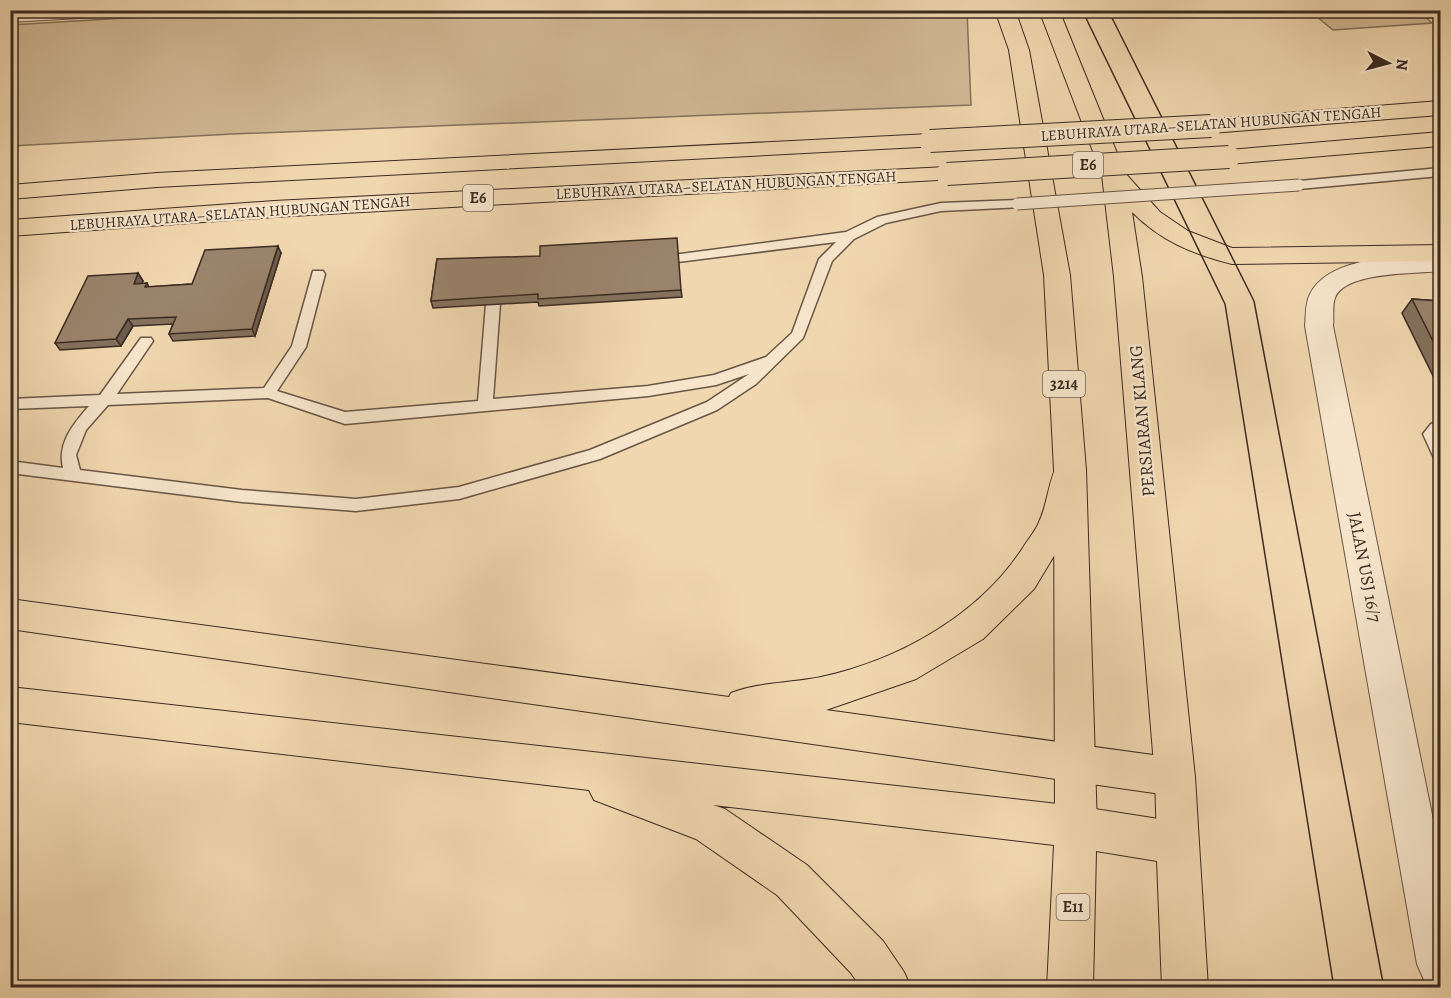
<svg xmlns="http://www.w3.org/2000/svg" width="1451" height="998" font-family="Alegreya,serif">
  <rect width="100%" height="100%" fill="#f1d7af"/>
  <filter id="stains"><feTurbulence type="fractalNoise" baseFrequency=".00333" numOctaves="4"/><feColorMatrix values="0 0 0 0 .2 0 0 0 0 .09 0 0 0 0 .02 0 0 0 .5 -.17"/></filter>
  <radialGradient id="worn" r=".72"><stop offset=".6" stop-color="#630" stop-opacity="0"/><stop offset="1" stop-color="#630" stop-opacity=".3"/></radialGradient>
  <path fill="#d2ba97" stroke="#86725d" stroke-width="1.5" d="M238,11H967L971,105L232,134L11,146V25Z
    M1310,11H1419L1432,23L1333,30Z"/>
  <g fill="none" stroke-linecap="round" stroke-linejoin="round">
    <defs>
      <path id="service" d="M1440,168V176L1299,189L1293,185L1299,181Z
        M1017,200L1023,204L1021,207L941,211L886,223L854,239L832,261L803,338L756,384L717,410L600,459L459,499L356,511L242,502L10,473V461L63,468C57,443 74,423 89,406L10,409V399L100,395L141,338H151L153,341L117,394L264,388L292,346L313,271H323L325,274L306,347L277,391L345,412L478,401L486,304L493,299L500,304L493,399L648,386L714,375L766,357L792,333L819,259L836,242L678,262L671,258L673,255L846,232L877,217L941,203ZM749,374L707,402L590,450L459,487L356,499L242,490L80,470L76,455L86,430L108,405L268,398L345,424L648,396L716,385Z
        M1440,421V460L1434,458L1423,434L1431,424Z"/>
      <path id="minor" d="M10,10H124L121,14L114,16L10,22Z
        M1440,255V271C1417,274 1345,271 1335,298C1332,306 1334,317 1333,326L1440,854V987L1424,980L1417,964L1305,326C1306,316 1305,303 1310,294C1330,255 1402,257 1440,255Z"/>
      <path id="primary" d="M995,10H1015L1029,50L1070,275L1086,470L1097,827L1091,842L1076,848L1061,842L1055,827L1054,470L1044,275L1009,50Z
        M1039,10H1059L1125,173L1160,212L1188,231L1232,248L1440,245V261L1232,264C1192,254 1161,241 1132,212L1142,277L1195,777L1199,843L1193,858L1178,864L1163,858L1157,843L1155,777L1114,277L1102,175Z"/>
      <path id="motorway" d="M1440,101V115L1211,133L1203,131L1200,126L1203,121L1211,119Z
        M1440,132V146L1229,164L1221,162L1217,157L1221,152L1229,150Z
        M930,134L938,136L942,141L938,146L157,187L10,199V185L157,173Z
        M947,167L956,169L959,174L956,179L274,217L10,236V220L274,201Z
        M1070,458L1081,461L1086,470L1072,526L1034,589L983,639L916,679L826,710L1175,758L1189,763L1195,777L1189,791L1175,796L10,629V599L729,697L731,693C760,682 792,683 821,677C900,660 981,614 1024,546C1029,538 1036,530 1039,522C1048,503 1048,480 1059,461Z
        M10,687L1076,806L1178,822L1193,828L1199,843L1208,988H1162L1157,861L1096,851L1093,988H1047L1054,845L713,805L725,809L807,865L883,941L904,972L911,988H861L851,973L777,895L696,839L594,800L589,790L10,722Z"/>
    </defs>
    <use href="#service" stroke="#685646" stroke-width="3"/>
    <use href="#minor" stroke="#685646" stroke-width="2"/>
    <use href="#primary" stroke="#3b2b23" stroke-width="2"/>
    <use href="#motorway" stroke="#3b2b23" stroke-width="2"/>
    <use href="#service" fill="#f6e5cb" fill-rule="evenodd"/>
    <use href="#minor" fill="#f6e5cb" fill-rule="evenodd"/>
    <use href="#primary" fill="#f1d7af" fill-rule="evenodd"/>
    <use href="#motorway" fill="#f1d7af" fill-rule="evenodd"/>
    <path stroke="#3b2b23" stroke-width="1.5" d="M1082,10L1225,304L1334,988
      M1108,10L1254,301L1384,988"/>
    <defs>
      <path id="service-bridge" d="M1017,204L1299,185"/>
      <path id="motorway-bridge" d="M930,141L1211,126
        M947,174L1229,157"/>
    </defs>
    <use href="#service-bridge" stroke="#685646" stroke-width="13" stroke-linecap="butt"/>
    <use href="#motorway-bridge" stroke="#3b2b23" stroke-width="24" stroke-linecap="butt"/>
    <use href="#service-bridge" stroke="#f6e5cb" stroke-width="11"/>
    <use href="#motorway-bridge" stroke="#f1d7af" stroke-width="22"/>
  </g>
  <path fill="#84725d" stroke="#3b2b23" stroke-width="1.5" d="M281,253L255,336L173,341L169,334L173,324L133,326L121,346L60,350L55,343L138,273L143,281L141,284L147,283L149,287L192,284Z
    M437,259L681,290L682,297L539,306L538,302L433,308L431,301Z
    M1412,299L1440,301V390L1402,313Z"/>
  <path fill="#6c5c4c" stroke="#3b2b23" stroke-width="1.5" d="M278,246L281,253L255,336L252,329Z
    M138,273L143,281L138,291L134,284Z
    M128,319L133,326L121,346L116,339Z"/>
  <path fill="#9a846c" stroke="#3b2b23" stroke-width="1.5" d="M677,238L681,290L538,299V294L431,301L437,259L540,256V246Z
    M278,246L252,329L169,334L176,317L128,319L116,339L55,343L88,276L138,273L134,284L147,283L145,287L192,284L205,250Z
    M1412,299L1440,301V355Z"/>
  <g text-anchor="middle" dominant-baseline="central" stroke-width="4.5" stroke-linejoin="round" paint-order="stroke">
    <g font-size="15" fill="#3b2b23" stroke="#f6e5cb">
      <text transform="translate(1211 124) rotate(-4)">LEBUHRAYA UTARA–SELATAN HUBUNGAN TENGAH</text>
      <text transform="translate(726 185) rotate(-3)">LEBUHRAYA UTARA–SELATAN HUBUNGAN TENGAH</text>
      <text transform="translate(240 213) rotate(-4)">LEBUHRAYA UTARA–SELATAN HUBUNGAN TENGAH</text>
    </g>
    <g fill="#f6e5cb" stroke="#736355" stroke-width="1.5">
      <rect x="1073" y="152" width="30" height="26" rx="4.5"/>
      <rect x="463" y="185" width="30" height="26" rx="4.5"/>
      <rect x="1043" y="371" width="42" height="26" rx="4.5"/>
      <rect x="1056.5" y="894" width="33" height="26" rx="4.5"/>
    </g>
    <g font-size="16" font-weight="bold" fill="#3b2b23">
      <text x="1088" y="165">E6</text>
      <text x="478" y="198">E6</text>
      <text x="1064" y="384">3214</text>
      <text x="1073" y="907">E11</text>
    </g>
    <g font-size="18" fill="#3b2b23" stroke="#f6e5cb">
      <text transform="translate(1142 421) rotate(-95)">PERSIARAN KLANG</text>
      <text transform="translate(1365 567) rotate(79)">JALAN USJ 16/7</text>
    </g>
  </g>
  <rect width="1451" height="998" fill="none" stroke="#f1d7af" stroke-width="36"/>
  <rect x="12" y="12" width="1427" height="974" fill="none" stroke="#3b2b23" stroke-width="3"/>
  <rect x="18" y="18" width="1415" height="962" fill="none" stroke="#3b2b23" stroke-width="1.5"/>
  <g transform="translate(1388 63) rotate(96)" stroke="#f6e5cb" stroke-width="4.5" paint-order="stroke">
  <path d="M0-4.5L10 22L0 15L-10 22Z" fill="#3b2b23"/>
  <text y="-9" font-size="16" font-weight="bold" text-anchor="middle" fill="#3b2b23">N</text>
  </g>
  <rect width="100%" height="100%" filter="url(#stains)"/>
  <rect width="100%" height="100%" fill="url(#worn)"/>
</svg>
